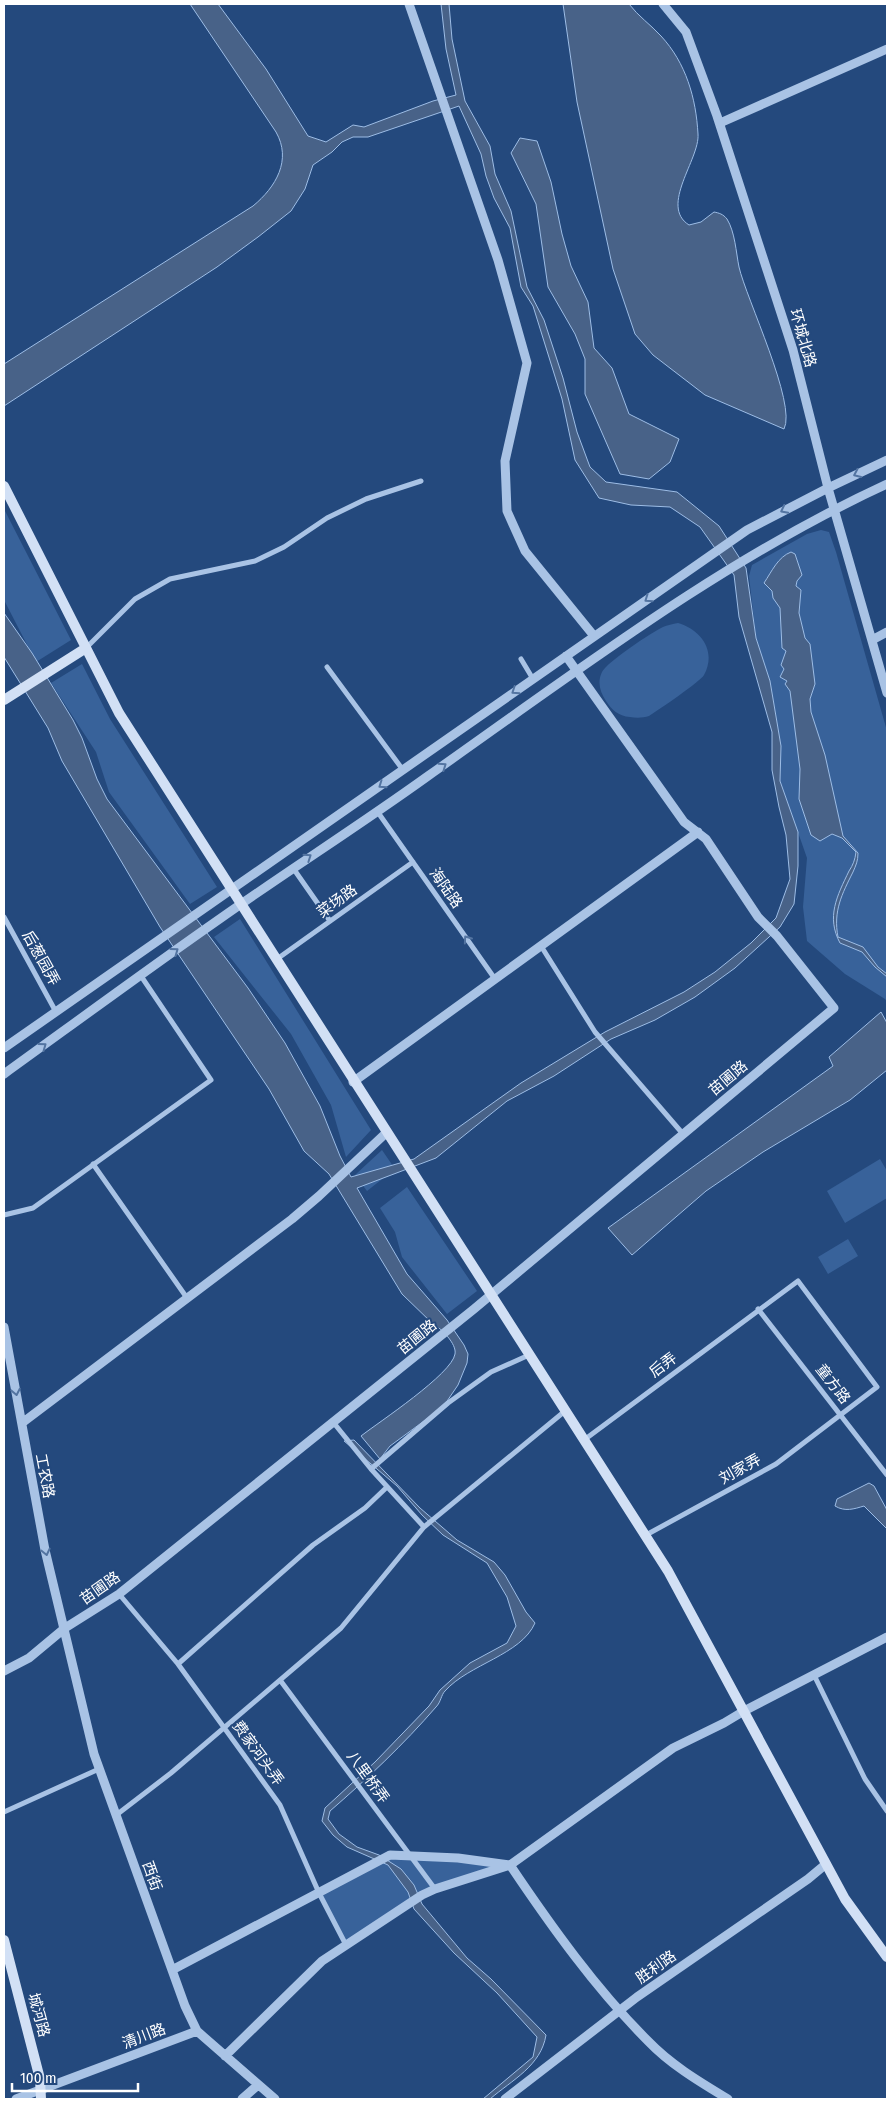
<svg xmlns="http://www.w3.org/2000/svg" width="891" height="2103" font-family="'Fira Sans Condensed','Noto Sans SC',sans-serif">
  <rect width="100%" height="100%" fill="#24497d"/>
  <path fill="#38629a" d="M4,509L71,640L36,662L4,600Z
    M821,530L829,532L836,552L887,731V1002L885,999L845,974L807,941L803,907L807,858L780,781L781,746L770,681L756,638L749,576L752,565L807,534Z
    M678,623C701,630 717,651 704,675C701,681 657,711 649,716C643,718 636,718 630,717C618,716 612,710 606,701C600,692 597,682 602,672C607,662 652,632 663,627C667,625 673,624 678,623Z
    M82,664L110,719L217,887L190,904L109,792L96,752L51,683Z
    M240,919L371,1130L346,1157L331,1105L291,1034L214,937Z
    M382,1150L395,1169L367,1191L355,1175Z
    M880,1159L887,1171V1198L845,1223L827,1191Z
    M407,1187L477,1291L447,1314L402,1257L395,1232L380,1208Z
    M848,1239L858,1256L828,1274L818,1257Z
    M390,1855L510,1865L435,1889L346,1945L319,1893Z"/>
  <path fill="#486288" stroke="#9dbde6" d="M190,4H218L266,69L308,136L326,142L353,125L364,127L433,101L456,95L446,49L441,4H449L452,39L465,101L490,146L495,174L511,211L527,287L544,320L563,378L577,432L590,467L606,482L677,492L719,526L746,568L756,638L770,681L781,746L780,781L798,832V866L794,904L780,927L735,968L695,997L655,1020L611,1039L554,1076L507,1101L436,1158L357,1188L407,1274L447,1320L464,1345L468,1354L467,1363L458,1385L443,1407L390,1446L380,1459L361,1436C379,1422 452,1374 455,1354C457,1344 441,1328 433,1324L402,1294L329,1174L304,1151L269,1089L160,927L62,761L48,728L4,657V613L32,653L73,720L82,738L97,779L107,799L248,988L285,1043L320,1106L340,1156L351,1177L414,1159L521,1083L605,1032L684,992L715,972L751,943L776,918L790,879L786,835L779,807L772,770V732L739,617L734,575L700,527L670,507L631,505L599,498L575,460L562,399L533,306L521,287L510,228L494,198L486,176L481,154L459,106L368,137H353L342,142L332,152L313,165L305,189L291,211L258,237L217,267L4,406V364L253,206C276,187 292,160 276,132Z
    M563,4H629C638,16 651,25 661,36C686,63 696,98 698,134C700,159 659,206 689,225L701,222L714,212C719,213 723,214 727,219C735,232 736,252 739,267C746,298 797,404 784,429L705,395L653,355L635,334L613,269L577,102Z
    M520,138L537,141L551,182L562,234L571,266L588,302L594,348L612,368L629,414L679,439L670,462L649,479L620,474L585,394V359L575,334L548,287L536,204L511,153Z
    M791,552L795,554L802,575L797,581L796,586L801,590L799,613L805,638L810,644L815,684L810,699L811,712L825,755L843,836L858,853C858,861 856,865 853,872C842,894 833,911 838,937L863,947L878,967L887,974V977L875,967L862,952L840,943C826,917 837,896 849,871C853,865 855,860 856,852L842,838L832,834L820,841L811,835L799,799L800,769L790,691L785,684L787,681L780,677L784,669L781,665L786,651L782,648L780,608L773,598L772,591L764,583C772,571 778,557 791,552Z
    M881,1012L887,1023V1070L850,1100L763,1152L706,1191L632,1255L608,1228L833,1066L829,1057Z
    M354,1440L420,1508L457,1540L494,1562L505,1575L526,1612L535,1623C521,1655 469,1664 445,1691C441,1695 441,1702 436,1707C404,1744 367,1779 330,1811L328,1819L339,1834L357,1847L379,1855L401,1869L414,1885L422,1904L467,1958L491,1979L546,2035C541,2066 512,2080 490,2099H483L533,2057L537,2037L497,1993L454,1953L414,1909L408,1892L388,1865L347,1847L333,1835L322,1821L325,1808L375,1762L429,1706L440,1690L470,1663L507,1643L516,1626L507,1597L487,1563L443,1535L422,1515L397,1486L344,1441Z
    M869,1483L874,1486L887,1510V1529L864,1506C854,1509 845,1512 835,1506L837,1499Z"/>
  <g fill="none" stroke-linecap="round" stroke-linejoin="round">
    <path stroke="#a9c3e5" stroke-width="5" d="M86,648L135,599L170,579L255,561L284,547L327,518L366,499L421,481
      M521,659L533,679
      M327,667L403,770
      M377,811L495,979
      M293,868L330,921
      M4,917L56,1012
      M541,946L595,1032L683,1134
      M277,959L413,862
      M93,1164L187,1298
      M4,1215L33,1208L211,1080L141,976
      M758,1309L887,1475
      M333,1422L371,1469L424,1527
      M584,1440L798,1281L877,1387L776,1464L646,1535
      M371,1469L448,1403L491,1372L529,1355
      M119,1594L178,1664L280,1805L319,1893L346,1945
      M178,1664L313,1545L365,1508L387,1487
      M814,1675L865,1779L887,1811
      M280,1680L435,1889
      M4,1812L99,1769
      M115,1816L171,1773L341,1628L424,1527L565,1411"/>
    <path stroke="#a9c3e5" stroke-width="9" d="M409,4L498,260L527,363L505,461L507,511L525,551L594,636
      M663,4L686,32L717,116L793,350L828,488L887,693
      M720,123L887,49
      M872,640L887,632
      M4,1048L747,530L828,488L887,460
      M4,1074C76,1022 148,969 221,918C289,870 360,825 428,776C576,672 722,560 887,484
      M353,1082L698,832
      M4,1327L45,1550L94,1754L185,2006L197,2031L275,2099
      M22,1423L292,1219L319,1196L386,1133
      M4,1671L29,1658L65,1628L119,1594L474,1309L834,1008L777,936L758,917L706,839L684,822L566,656
      M172,1970L390,1855L458,1858L510,1865L673,1748L724,1723L744,1711L887,1637
      M225,2056L322,1961L422,1895L435,1889L510,1865C551,1926 596,1989 648,2041C671,2065 700,2082 728,2099
      M16,2099L197,2031
      M242,2099L258,2085
      M505,2099L637,1997L808,1879L826,1864"/>
    <path stroke="#d2e0f5" stroke-width="10" d="M4,486L119,713L668,1571L845,1899L887,1957
      M4,700L86,648
      M4,1940L40,2079L41,2099"/>
  </g>
  <defs><path id="oneway-chevron" d="M-2-3.5L2.5 0L-2 3.5" fill="none" stroke-width="1.6" stroke-linecap="round" stroke-linejoin="round" transform="scale(1.25)"/></defs>
  <g stroke="#5374a1">
    <use href="#oneway-chevron" transform="translate(857 474) rotate(155)"/>
    <use href="#oneway-chevron" transform="translate(784 510) rotate(153)"/>
    <use href="#oneway-chevron" transform="translate(648 599) rotate(145)"/>
    <use href="#oneway-chevron" transform="translate(515 691) rotate(146)"/>
    <use href="#oneway-chevron" transform="translate(443 766) rotate(-35)"/>
    <use href="#oneway-chevron" transform="translate(382 785) rotate(145)"/>
    <use href="#oneway-chevron" transform="translate(308 857) rotate(-34)"/>
    <use href="#oneway-chevron" transform="translate(467 939) rotate(-125)"/>
    <use href="#oneway-chevron" transform="translate(175 951) rotate(-36)"/>
    <use href="#oneway-chevron" transform="translate(43 1046) rotate(-36)"/>
    <use href="#oneway-chevron" transform="translate(16 1392) rotate(79)"/>
    <use href="#oneway-chevron" transform="translate(46 1552) rotate(77)"/>
  </g>
  <g text-anchor="middle" dominant-baseline="central" stroke-width="4" stroke-linejoin="round" paint-order="stroke">
    <g font-size="15" fill="#fff" stroke="#24497d">
      <text transform="translate(803 338) rotate(74)">环城北路</text>
      <text transform="translate(446 888) rotate(55)">海陆路</text>
      <text transform="translate(337 901) rotate(-36)">菜场路</text>
      <text transform="translate(41 958) rotate(61)">后葱园弄</text>
      <text transform="translate(728 1078) rotate(-40)">苗圃路</text>
      <text transform="translate(417 1337) rotate(-39)">苗圃路</text>
      <text transform="translate(663 1365) rotate(-37)">后弄</text>
      <text transform="translate(833 1384) rotate(52)">童方路</text>
      <text transform="translate(740 1469) rotate(-29)">刘家弄</text>
      <text transform="translate(45 1476) rotate(79)">工农路</text>
      <text transform="translate(100 1588) rotate(-35)">苗圃路</text>
      <text transform="translate(258 1753) rotate(54)">费家河头弄</text>
      <text transform="translate(368 1777) rotate(54)">八里桥弄</text>
      <text transform="translate(152 1876) rotate(70)">西街</text>
      <text transform="translate(656 1967) rotate(-35)">胜利路</text>
      <text transform="translate(39 2015) rotate(75)">城河路</text>
      <text transform="translate(144 2036) rotate(-21)">清川路</text>
    </g>
  </g>
  <rect width="891" height="2103" fill="none" stroke="#ffffff" stroke-width="10"/>
  <path d="M12 2083v8h126v-8" fill="none" stroke="#ffffff" stroke-width="2.5"/>
  <text x="20" y="2083" font-size="15" fill="#ffffff" stroke="#24497d" stroke-width="4" paint-order="stroke">100 m</text>
</svg>
